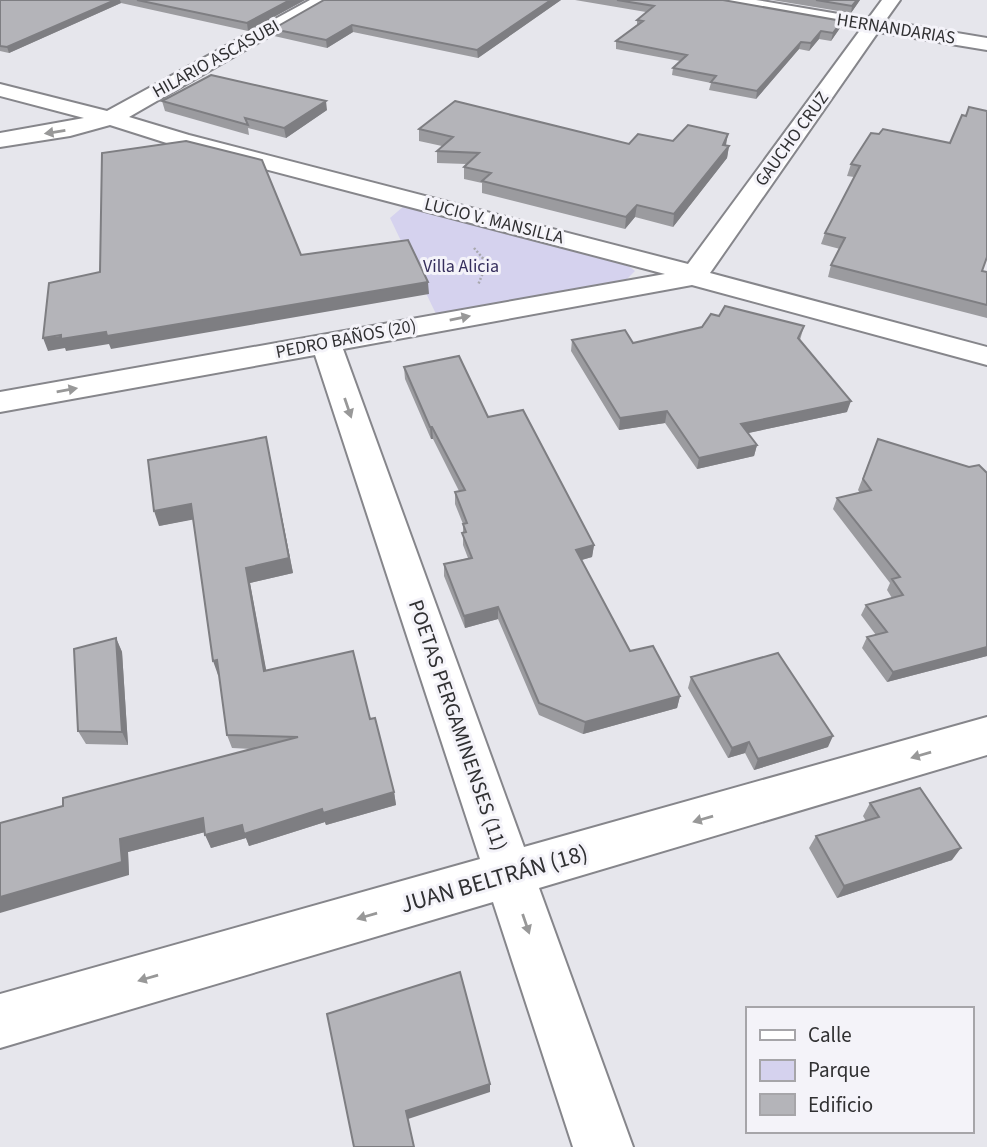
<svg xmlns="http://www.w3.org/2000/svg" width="987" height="1147" font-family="'Source Sans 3',sans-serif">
  <rect width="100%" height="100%" fill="#e6e6ec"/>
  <path fill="#d5d2ee" d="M404,206L626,264L635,271L627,279L436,314L390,218Z"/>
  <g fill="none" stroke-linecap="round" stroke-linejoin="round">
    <defs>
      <path id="street" d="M310,0H332L129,117L189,135L688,264L861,29L723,5L714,0H756L868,19L882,0H900L885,21L987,38V50L878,32L710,273L987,347V365L692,285L343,349L524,847L987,717V755L539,888L633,1147H573L493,902L0,1048V994L480,859L315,355L0,412V392L665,274L173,145L110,125L70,136L0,147V133L84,118L0,96V84L107,111Z"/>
    </defs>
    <use href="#street" stroke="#86868b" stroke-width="4"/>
    <path stroke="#a8a8ad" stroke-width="2.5" stroke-dasharray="2 2" stroke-linecap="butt" d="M474,248L487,263L478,285"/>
    <use href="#street" fill="#fff" fill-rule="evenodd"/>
  </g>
  <path fill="#9b9b9f" d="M0,0H305L248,31L121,3L9,53L0,51Z
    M561,0L478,58L353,32L327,48L274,36L273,29Z
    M575,0H723L840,28L831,41L819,39L809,51L799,49L756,99L709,90L711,83L672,75L673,68L680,61L616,49V41L637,25V20L646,12Z
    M772,0H860L851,13Z
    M162,101L327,110L286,138L248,128L249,135L165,111Z
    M419,129L629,144L673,141L729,146L727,158L673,227L635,217L625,229L482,193V183L464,179V167L466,164L437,163V151L442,146L419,141Z
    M871,133L982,271L987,272V318L828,277L831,265L840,249L821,244L825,233L854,177L847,176L851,164Z
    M719,316L804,326L800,340L847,412L748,433L757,445L754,456L697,469L665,423L619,430L571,351L572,340L633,343L702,327Z
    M404,367L488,417L594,545L592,557L581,560L630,651L680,696L677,708L583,734L539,715L498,619L465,628L444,576V564L468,558L463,545V524L455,504V492L459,491L433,439H431L405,379Z
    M878,439L987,656L887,682L862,648L867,637L876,635L861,615L866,605L892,598L887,590L890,583L833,509L837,498L860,493L858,490Z
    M269,452L293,573L250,583L266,671L370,719L394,792L396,805L326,825L325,822L249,846L246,838L211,848L205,832L128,852L129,875L63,806L252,749L232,748L227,735L219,675H218L193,519L159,526Z
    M116,638L122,652L128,745L86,744L78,731Z
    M691,677L828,747L754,770L745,753L728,758L688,688Z
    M870,803L952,860L837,898L809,848L816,836L866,821L863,816Z"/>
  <path fill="#7e7e82" d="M115,0H120L121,3L9,53L7,47Z
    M290,0H305L248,31L247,23Z
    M551,0H561L478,58L477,50Z
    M857,0H860L851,13L852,6Z
    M842,21L840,28L831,41L833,33Z
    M352,25L353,32L327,48L326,40Z
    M821,31L819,39L809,51L811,43Z
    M801,42L799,49L756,99L757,91Z
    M326,101L327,110L286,138L284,128Z
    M728,134L726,145L729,146L727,158L673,227L674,214L723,145Z
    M637,205L635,217L625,229L626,217Z
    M428,282L429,294L111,349L109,344L66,351L65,348L48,351L43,338L211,318Z
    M851,401L847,412L739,435L741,424Z
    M667,411L665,423L619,430L620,418Z
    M430,427H432L433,439H431Z
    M757,445L754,456L697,469L699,458Z
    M269,452L293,573L250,583L269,685L264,671L246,568Z
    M191,504L196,519L159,526L154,511Z
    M594,545L592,557L575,562L576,550Z
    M498,607V619L465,628L464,616Z
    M116,638L122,652L128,745L122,732Z
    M987,647V656L887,682L893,672Z
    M217,660L222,675H218L213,661Z
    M680,696L677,708L583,734L585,722Z
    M833,736L828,747L754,770L758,759Z
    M749,742L745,753L728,758L732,748Z
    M394,792L396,805L326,825L325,822L249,846L246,838L211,848L205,835L242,825L322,809Z
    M203,818L209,831L128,852L129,875L0,913V897L120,839Z
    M961,848L952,860L837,898L844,886Z
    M490,1084V1092L408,1119L406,1111Z"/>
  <path fill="#b4b4b9" stroke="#7e7e82" stroke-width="2" d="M0,0H115L7,47L0,46Z
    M137,0H290L247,23Z
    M324,0H551L477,50L352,25L326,40L273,29Z
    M617,0H723L842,21L833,33L821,31L811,43L801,42L757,91L711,82L716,76L673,68L687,55L616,41L643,21L637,20L654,6Z
    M816,0H857L852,6Z
    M211,75L326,101L284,128L245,118L248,125L162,101Z
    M455,101L629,144L638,134L673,141L688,125L728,134L723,145L729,146L674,214L637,205L626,217L482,181L491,173L464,167L479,153L437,151L453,137L419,129Z
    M969,107L987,111V257L982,271L987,272V305L831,265L845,238L825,233L860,166L851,164L871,133L879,134L883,129L950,143L962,115L966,116Z
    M186,141L262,160L301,255L408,240L428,282L107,336L106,332L61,339V335L43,338L49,283L100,272L102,153Z
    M725,306L804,326L798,338L851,401L741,424L757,445L699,458L667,411L620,418L572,340L625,330L633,343L702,327L711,314L719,316Z
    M459,356L488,417L523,410L594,545L576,550L630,651L653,646L680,696L585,722L539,703L498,607L464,616L444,564L472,558L462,533L466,532L463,524L467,523L455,492L465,490L432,427H430L404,367Z
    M266,437L289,558L246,568L264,671L353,651L370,719L375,718L394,792L323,813L322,809L244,834L242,825L205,835L203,818L120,839L122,862L0,897V823L63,806V798L298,737L227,735L217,660L213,661L191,504L154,511L148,460Z
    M878,439L969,467L979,465L987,473V647L893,672L867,637L887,632L866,605L903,595L892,579L900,577L837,498L871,490L863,479Z
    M116,638L122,732L78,731L74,649Z
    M778,653L833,736L758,759L749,742L732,748L691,677Z
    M920,788L961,848L844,886L816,836L879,817L870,803Z
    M460,972L490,1084L406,1111L414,1147H354L327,1014Z"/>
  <defs><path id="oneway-solid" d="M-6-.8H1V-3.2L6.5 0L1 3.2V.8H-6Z" transform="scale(1.75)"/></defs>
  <g fill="#989898">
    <use href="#oneway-solid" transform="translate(55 132) rotate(171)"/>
    <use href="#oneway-solid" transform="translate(460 318) rotate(-11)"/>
    <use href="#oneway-solid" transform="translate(67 390) rotate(-10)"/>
    <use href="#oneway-solid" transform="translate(348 408) rotate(71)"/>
    <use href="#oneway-solid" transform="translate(921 755) rotate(164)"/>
    <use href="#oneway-solid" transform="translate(703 819) rotate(164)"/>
    <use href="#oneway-solid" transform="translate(367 916) rotate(164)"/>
    <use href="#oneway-solid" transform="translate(526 924) rotate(71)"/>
    <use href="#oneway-solid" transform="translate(148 978) rotate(164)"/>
  </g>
  <g text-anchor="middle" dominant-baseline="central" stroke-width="6" stroke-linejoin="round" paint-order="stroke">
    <g font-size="18" fill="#303032" stroke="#f4f3f9">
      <text transform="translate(896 29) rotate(9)">HERNANDARIAS</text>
      <text transform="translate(216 59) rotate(-29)">HILARIO ASCASUBI</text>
      <text transform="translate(792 139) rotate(-54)">GAUCHO CRUZ</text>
      <text transform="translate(494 221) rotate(14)">LUCIO V. MANSILLA</text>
      <text transform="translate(346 339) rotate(-11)">PEDRO BAÑOS (20)</text>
    </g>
    <g font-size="18" fill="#362f5d" stroke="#f4f3f9">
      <text x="461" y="266">Villa Alicia</text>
    </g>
    <g font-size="21" fill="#303032" stroke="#f4f3f9">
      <text transform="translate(458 725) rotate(71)">POETAS PERGAMINENSES (11)</text>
    </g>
    <g font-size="24" fill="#303032" stroke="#f4f3f9">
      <text transform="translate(494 879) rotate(-16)">JUAN BELTRÁN (18)</text>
    </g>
  </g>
  <rect x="746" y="1007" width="228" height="126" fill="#f4f3f9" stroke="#a6a5a9" stroke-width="2"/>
  <rect x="760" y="1030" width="35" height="10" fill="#ffffff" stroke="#a6a5a9" stroke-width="2"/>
  <text x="808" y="1042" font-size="21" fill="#303032">Calle</text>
  <rect x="760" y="1060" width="35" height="21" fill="#d5d2ee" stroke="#a6a5a9" stroke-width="2"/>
  <text x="808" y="1077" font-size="21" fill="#303032">Parque</text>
  <rect x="760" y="1094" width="35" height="21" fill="#b4b4b9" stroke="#a6a5a9" stroke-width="2"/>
  <text x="808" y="1112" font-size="21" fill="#303032">Edificio</text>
</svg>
